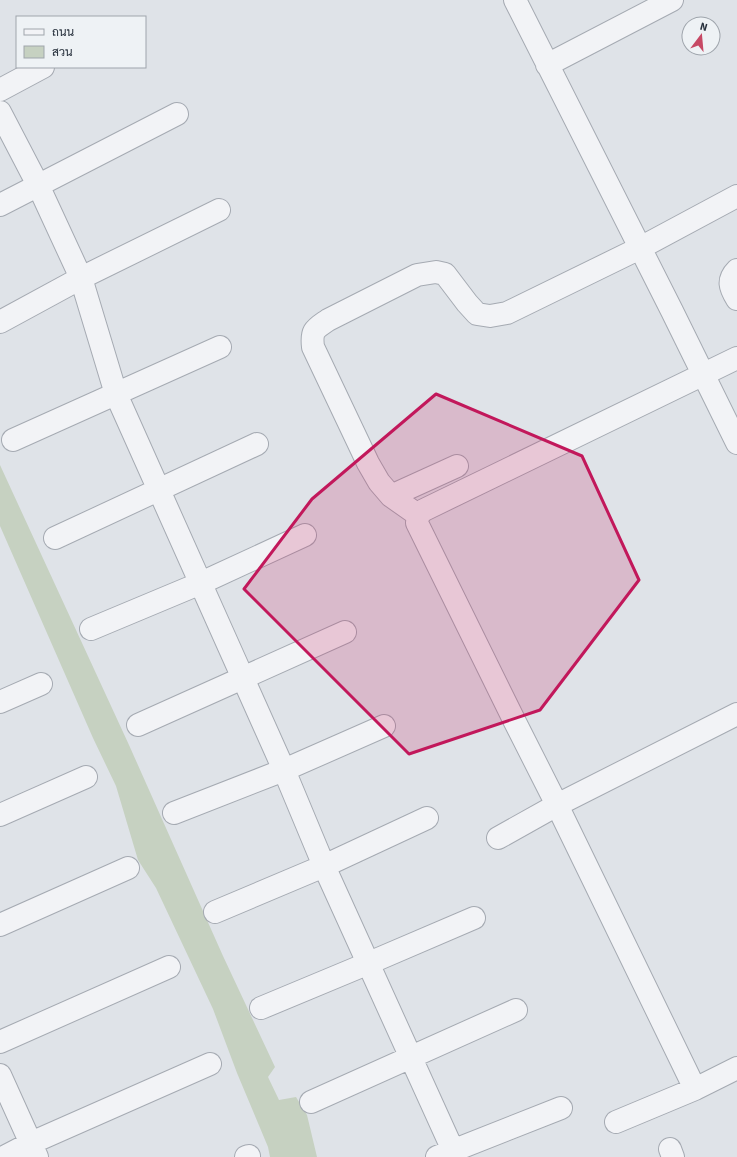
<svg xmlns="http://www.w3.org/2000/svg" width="737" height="1157" font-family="'Source Sans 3',Sarabun,sans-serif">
  <rect width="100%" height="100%" fill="#dfe3e8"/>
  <path fill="#c6d1c1" d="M0,465L129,745L223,956L275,1067L268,1077L279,1100L296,1097L307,1115L317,1157H270L268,1147L237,1073L213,1009L156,888L138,860L116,786L93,738L0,526Z"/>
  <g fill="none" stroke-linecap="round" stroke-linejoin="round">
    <defs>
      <path id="minor" d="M515,0L672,311L737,443
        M547,65L672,0
        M0,90L43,67
        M0,112L38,185L81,278L116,394L284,770L324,866L456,1157
        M0,205L177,114
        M737,270C727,280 730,288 737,299
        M0,322L81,278L219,210
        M13,440L220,347
        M391,496L457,466
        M418,515L391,496L379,482L368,463L313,347C311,330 315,329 328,320L417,275L436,272L445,274L467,303L477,314L490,316L507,313L640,248L737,196
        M55,538L257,444
        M91,629L201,583L305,535
        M0,702L41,684
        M138,725L345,632
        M174,813L284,770L384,726
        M0,815L86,777
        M498,838L557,805L737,714
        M215,912L324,866L427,818
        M0,925L128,868
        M261,1008L369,963L474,918
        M0,1042L169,967
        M0,1075L37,1157
        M695,1089L557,805L515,722L417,523C417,517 419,514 424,510L737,358
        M311,1102L516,1010
        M616,1122L695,1089L737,1068
        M670,1149L673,1157
        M4,1157L31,1143L210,1064
        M246,1157L249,1156
        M437,1157L561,1108"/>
    </defs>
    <use href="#minor" stroke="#a5aab2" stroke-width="24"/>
    <use href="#minor" stroke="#f2f3f6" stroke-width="22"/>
  </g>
  <path fill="#c2185b" fill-opacity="0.2" stroke="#c2185b" stroke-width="3" stroke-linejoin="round" d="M436,394L582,456L639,580L540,710L409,754L244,589L312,499Z"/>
  <rect x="16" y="16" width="130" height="52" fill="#eef2f5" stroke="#9fa5ac"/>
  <rect x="24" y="29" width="20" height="6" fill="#f2f3f6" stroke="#9fa5ac"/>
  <text x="52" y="36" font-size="12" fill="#29323e">ถนน</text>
  <rect x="24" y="46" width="20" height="12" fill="#c6d1c1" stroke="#9fa5ac"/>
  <text x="52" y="56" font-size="12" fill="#29323e">สวน</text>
  <g transform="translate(701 36) rotate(16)"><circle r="19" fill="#eef2f5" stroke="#9fa5ac"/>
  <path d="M0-3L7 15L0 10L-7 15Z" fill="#c74965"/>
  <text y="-6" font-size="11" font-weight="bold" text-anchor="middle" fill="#29323e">N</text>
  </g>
</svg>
